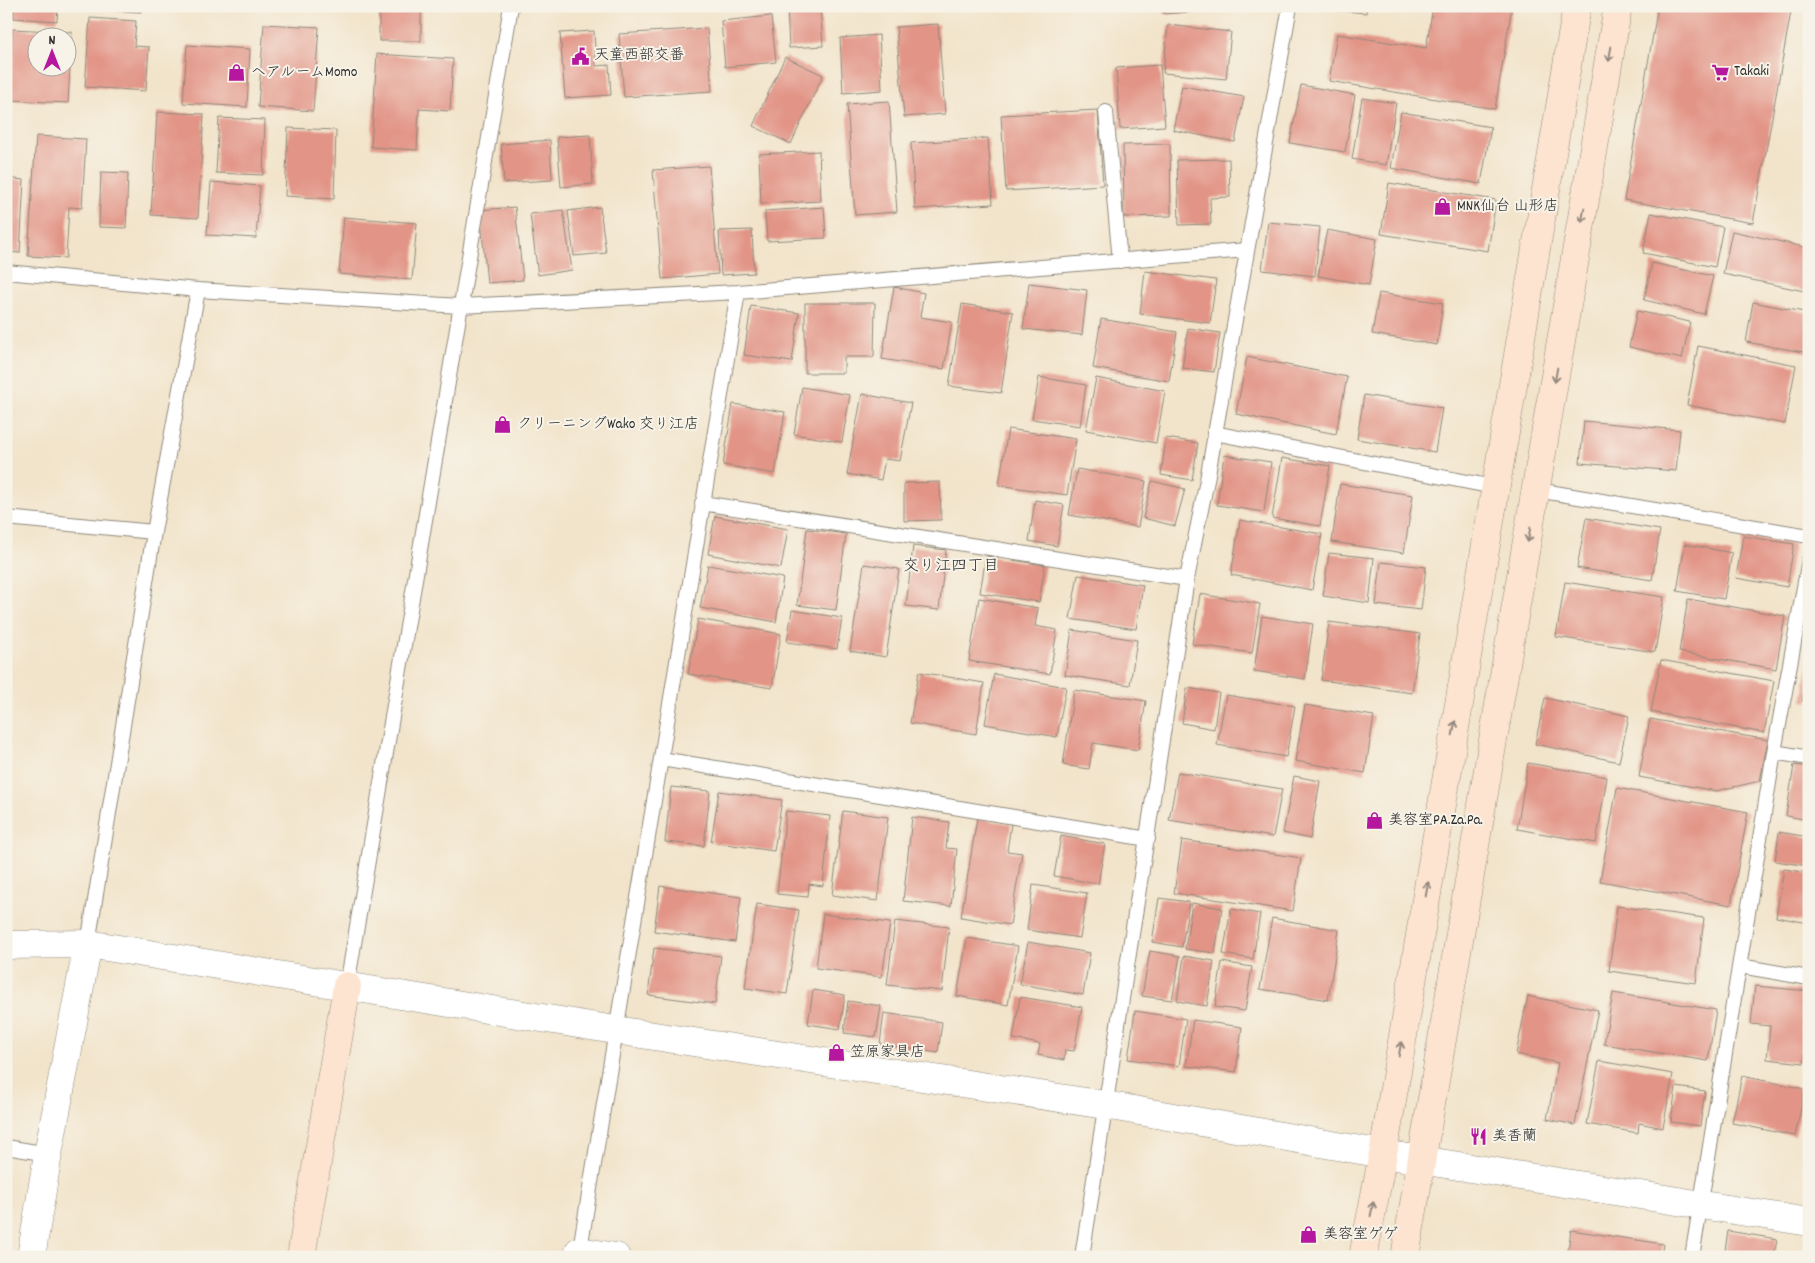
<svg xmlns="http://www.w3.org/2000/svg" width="1815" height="1263" font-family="Dekko,'Klee One',sans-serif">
  <rect width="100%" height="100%" fill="#f7f3e8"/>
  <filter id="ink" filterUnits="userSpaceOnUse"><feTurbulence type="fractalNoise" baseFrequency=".02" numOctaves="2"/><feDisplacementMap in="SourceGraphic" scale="10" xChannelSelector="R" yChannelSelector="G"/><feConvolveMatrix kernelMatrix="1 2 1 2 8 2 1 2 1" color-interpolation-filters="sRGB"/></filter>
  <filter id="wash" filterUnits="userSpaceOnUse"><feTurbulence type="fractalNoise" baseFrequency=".0096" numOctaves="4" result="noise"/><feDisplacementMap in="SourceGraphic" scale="20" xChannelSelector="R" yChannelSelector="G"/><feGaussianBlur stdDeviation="1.12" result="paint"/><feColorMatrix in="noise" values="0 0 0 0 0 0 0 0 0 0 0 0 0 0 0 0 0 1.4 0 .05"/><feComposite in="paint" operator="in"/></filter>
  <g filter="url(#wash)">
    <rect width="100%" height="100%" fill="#f2e4cb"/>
    <g id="blocks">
      <path fill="#e29587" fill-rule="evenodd" d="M14,6H58L57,21L13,18Z
        M89,6H141V12L89,9Z
        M379,6H421V41H379Z
        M787,6H820L823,46L789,48Z
        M1163,6H1217V10L1164,14Z
        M1314,6H1367L1366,13L1314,8Z
        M1433,6H1512L1495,109L1329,81L1337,34L1426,48Z
        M1658,6H1792L1753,223L1624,200Z
        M771,16L776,62L725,67L721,21Z
        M90,18L136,21L134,46L149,47L146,91L85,87Z
        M264,24L319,27L313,111L258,107Z
        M938,24L945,114L904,117L896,27Z
        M1168,25L1231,32L1226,79L1163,73Z
        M707,28L712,91L624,97L619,34Z
        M12,29L72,32L68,103L8,100ZM38,38H68V68H38Z
        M594,31L596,66L609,65L611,95L565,98L560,33Z
        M879,35L882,90L843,93L840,38Z
        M187,45L250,49L247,107L183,103Z
        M377,54L453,59L450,111L419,109L417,150L371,147Z
        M785,57L823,75L791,144L753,126Z
        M1160,65L1165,126L1120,129L1116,68Z
        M1301,85L1355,95L1345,152L1290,143Z
        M1182,86L1244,97L1235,142L1173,130Z
        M1362,98L1396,103L1386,165L1352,159Z
        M889,101L897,212L855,215L847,104Z
        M1098,110L1103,185L1006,191L1001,115Z
        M157,112L204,114L198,218L151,215Z
        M1401,112L1491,127L1481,184L1391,168Z
        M219,118L265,120L263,175L216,173Z
        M288,128L336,130L334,199L285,196Z
        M590,135L593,184L561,187L557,137Z
        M36,136L86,139L82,208L69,207L66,258L28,256Z
        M988,138L993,204L915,209L911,143Z
        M550,140L552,180L504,183L501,144Z
        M1170,144L1171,216L1124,217L1123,145Z
        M819,151L821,201L761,204L759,154Z
        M1229,159L1230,197L1210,198L1211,224L1179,225L1177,160Z
        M709,166L718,274L662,279L653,170Z
        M101,172L128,173L126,228L99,227Z
        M6,178L24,180L20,253L6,252Z
        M211,182L260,186L256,238L207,235Z
        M1389,183L1496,200L1488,251L1381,234Z
        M515,207L523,280L487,283L480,210Z
        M600,207L606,253L574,256L568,211Z
        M824,207L826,238L767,241L765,211Z
        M563,210L572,270L538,275L530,214Z
        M1651,213L1723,227L1715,267L1643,253Z
        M344,217L417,223L412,280L339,274Z
        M1268,222L1320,227L1315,276L1262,270Z
        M752,230L754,273L721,275L719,231Z
        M1327,230L1377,239L1369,285L1318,276Z
        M1732,231L1809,248V292L1723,274Z
        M1652,263L1713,276L1704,314L1644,300Z
        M1145,271L1216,280L1210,323L1140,314Z
        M1029,283L1087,290L1082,335L1023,329Z
        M894,287L924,293L920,317L952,322L944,369L882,359Z
        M1379,293L1443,303L1437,345L1372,334Z
        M1753,302L1809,313V353L1746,342Z
        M805,303H875L874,357H844V373H805Z
        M962,304L1013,312L1001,393L949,386Z
        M751,306L799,313L792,362L744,355Z
        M1637,311L1690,322L1682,359L1629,347Z
        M1101,319L1177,332L1169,381L1093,368Z
        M1188,328L1220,333L1214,372L1182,368Z
        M1698,346L1796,365L1785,424L1687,405Z
        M1247,357L1347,377L1336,434L1236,414Z
        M1039,377L1086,385L1080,426L1032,419Z
        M1096,378L1165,391L1156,443L1086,430Z
        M802,387L850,395L842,442L794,434Z
        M862,394L911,403L900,461L885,459L881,480L847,474Z
        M1364,395L1442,408L1435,452L1357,439Z
        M733,404L785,412L775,474L723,465Z
        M1584,421L1680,430L1676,471L1580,463Z
        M1008,429L1076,439L1067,495L999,485Z
        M1166,438L1198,443L1192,480L1161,475Z
        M1224,455L1271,462L1264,512L1217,505Z
        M1282,458L1330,466L1320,526L1272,518Z
        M1077,469L1146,481L1138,527L1069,515Z
        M1152,481L1185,489L1175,526L1143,518Z
        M940,482L941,520L904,521V483Z
        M1340,484L1413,495L1404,553L1332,542Z
        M1035,500L1064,505L1057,546L1029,541Z
        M715,516L788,529L781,568L708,554Z
        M1586,518L1660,530L1652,580L1577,568Z
        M1240,520L1322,534L1312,590L1231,575Z
        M807,529L846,534L836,610L797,605Z
        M1743,536L1794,544L1787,587L1736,578Z
        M1685,544L1732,553L1724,599L1677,591Z
        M913,546L946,550L939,610L906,606Z
        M1329,553L1374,558L1369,603L1323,596Z
        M986,556L1045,565L1039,602L980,593Z
        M1381,562L1426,567L1421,610L1376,605Z
        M864,564L899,569L886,657L850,651Z
        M708,565L783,578L776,622L700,608Z
        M1078,575L1143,585L1136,629L1070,619Z
        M1565,582L1664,597L1655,652L1556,637Z
        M1200,594L1260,604L1252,653L1192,644Z
        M979,598L1038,608L1035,626L1057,630L1050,674L969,661Z
        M1688,599L1785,616L1776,669L1679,652Z
        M792,610L842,618L837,649L787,642Z
        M1262,616L1313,624L1305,679L1254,671Z
        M698,619L781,634L772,688L688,674Z
        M1329,622L1420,634L1412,693L1321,680Z
        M1072,630L1137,640L1130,685L1065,675Z
        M1661,660L1774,681L1764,733L1651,712Z
        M1808,666H1809V702L1802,701Z
        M919,672L984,683L976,734L910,723Z
        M994,674L1066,687L1057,737L985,724Z
        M1187,688L1219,693L1214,729L1182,723Z
        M1074,690L1146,701L1138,750L1093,743L1089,769L1063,765Z
        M1226,695L1295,706L1286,757L1217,745Z
        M1545,698L1629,716L1619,762L1535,744Z
        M1305,705L1374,716L1365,773L1295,761Z
        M1650,719L1768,740L1760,781L1716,791L1639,777Z
        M1528,763L1607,777L1596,843L1517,829Z
        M1794,765L1809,767V820L1786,816Z
        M1178,772L1282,789L1273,837L1169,820Z
        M1294,776L1320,781L1310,839L1283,833Z
        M671,787L710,791L704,846L665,842Z
        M1617,788L1748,812L1731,905L1600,881Z
        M719,791L782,800L774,851L711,842Z
        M786,811L830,816L823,886L809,884L808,897L777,894Z
        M843,811L888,817L878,901L832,895Z
        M912,817L949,822L946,848L957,849L951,906L903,901Z
        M977,818L1011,824L1007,851L1022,853L1010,925L961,917Z
        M1779,832L1809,837V866L1775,861Z
        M1061,836L1105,844L1098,884L1054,876Z
        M1182,840L1301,858L1293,911L1174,893Z
        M1784,869L1809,873V923L1776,917Z
        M1033,885L1087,893L1080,938L1027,930Z
        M660,886L741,897L735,942L654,931Z
        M1159,898L1189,902L1182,947L1152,942Z
        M1192,903L1222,908L1215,953L1185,949Z
        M757,904L799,910L787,994L745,988Z
        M1617,906L1704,918L1696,983L1609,971Z
        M1231,909L1260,914L1253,959L1223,954Z
        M823,914L890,923L882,977L816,968Z
        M1272,918L1339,930L1328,1000L1260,989Z
        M895,921L949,927L942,991L887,985Z
        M967,938L1018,946L1008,1005L957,996Z
        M1028,942L1090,953L1083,995L1020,984Z
        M654,948L721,956L715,1004L648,995Z
        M1150,951L1180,956L1172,1000L1142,996Z
        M1184,956L1214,961L1207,1006L1177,1001Z
        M1222,962L1252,967L1245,1011L1215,1007Z
        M1755,986L1809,991V1021L1804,1063L1767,1059L1770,1026L1751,1024Z
        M813,990L845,995L840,1029L808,1024Z
        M1613,993L1716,1010L1708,1061L1604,1044Z
        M1528,996L1598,1010L1575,1125L1547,1119L1558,1063L1516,1054Z
        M1020,997L1082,1007L1074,1051L1065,1050L1064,1060L1038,1055L1040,1044L1013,1039Z
        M848,1001L881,1006L876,1037L844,1033Z
        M1135,1011L1186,1019L1179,1066L1128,1059Z
        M884,1013L942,1022L938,1053L880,1044Z
        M1193,1020L1242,1027L1236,1072L1186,1066Z
        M1599,1061L1673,1074L1663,1128L1639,1123L1638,1133L1587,1124Z
        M1742,1076L1805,1089L1795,1136L1732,1123Z
        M1676,1087L1705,1091L1700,1126L1671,1122Z
        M1571,1230L1663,1244L1661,1257H1567Z
        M1728,1231L1777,1239L1774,1257H1724Z"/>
    </g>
  </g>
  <g filter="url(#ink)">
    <use href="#blocks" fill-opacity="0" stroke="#8e887b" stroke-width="1"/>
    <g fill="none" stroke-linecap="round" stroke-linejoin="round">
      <defs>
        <path id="lane" d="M1106,112L1120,261
          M6,272L198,290L460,306L738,292L1247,250
          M1214,433L1494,487
          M1537,490L1809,536
          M702,503L1187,579
          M6,518L154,532
          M1774,752L1809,758
          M661,759L1148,839
          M88,944L154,532L198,290
          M1740,966L1809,978
          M347,986L511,6
          M6,1147L48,1154
          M579,1255L738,292
          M1082,1257L1187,579L1207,480L1290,6
          M1692,1257L1774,752L1809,560"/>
        <path id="street" d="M6,945L88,944L615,1030L1105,1105L1383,1154L1809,1222
          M579,1251L616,1257
          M31,1257L48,1154L88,944"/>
        <path id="secondary" d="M301,1257L347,986
          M1363,1257L1383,1154L1577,6
          M1405,1257L1618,6"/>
      </defs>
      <use href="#lane" stroke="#8e887b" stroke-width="16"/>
      <use href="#street" stroke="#8e887b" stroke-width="29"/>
      <use href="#secondary" stroke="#8e887b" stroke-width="29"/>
      <use href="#lane" stroke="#fff" stroke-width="14"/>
      <use href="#street" stroke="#fff" stroke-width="28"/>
      <use href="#secondary" stroke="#fde4d0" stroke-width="28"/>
    </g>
    <defs><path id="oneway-shaft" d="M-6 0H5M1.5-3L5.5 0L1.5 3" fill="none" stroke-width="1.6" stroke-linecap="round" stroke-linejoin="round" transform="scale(1.25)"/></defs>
    <g stroke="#94887e">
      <use href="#oneway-shaft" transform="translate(1610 54) rotate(100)"/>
      <use href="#oneway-shaft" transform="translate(1583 215) rotate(100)"/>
      <use href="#oneway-shaft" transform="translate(1556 375) rotate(100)"/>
      <use href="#oneway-shaft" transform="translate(1529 535) rotate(100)"/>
      <use href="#oneway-shaft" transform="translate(1454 728) rotate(-80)"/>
      <use href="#oneway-shaft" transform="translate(1427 889) rotate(-80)"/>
      <use href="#oneway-shaft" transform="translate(1400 1049) rotate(-80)"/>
      <use href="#oneway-shaft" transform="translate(1372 1209) rotate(-79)"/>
    </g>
  </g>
  <defs>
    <symbol id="civic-bare" viewBox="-9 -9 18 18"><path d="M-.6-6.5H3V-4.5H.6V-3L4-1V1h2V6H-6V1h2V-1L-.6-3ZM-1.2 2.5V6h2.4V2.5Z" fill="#b5179e" stroke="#f7f3e8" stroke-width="2.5" paint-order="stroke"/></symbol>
    <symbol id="supermarket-bare" viewBox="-9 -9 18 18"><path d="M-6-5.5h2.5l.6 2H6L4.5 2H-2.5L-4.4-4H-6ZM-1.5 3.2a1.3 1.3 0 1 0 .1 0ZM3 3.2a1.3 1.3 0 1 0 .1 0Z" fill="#b5179e" stroke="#f7f3e8" stroke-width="2.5" paint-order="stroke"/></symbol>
    <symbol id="shop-bare" viewBox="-9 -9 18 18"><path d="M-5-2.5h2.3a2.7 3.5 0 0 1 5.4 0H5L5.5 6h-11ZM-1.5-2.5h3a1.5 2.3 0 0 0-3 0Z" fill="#b5179e" stroke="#f7f3e8" stroke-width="2.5" paint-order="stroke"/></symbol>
    <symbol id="restaurant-bare" viewBox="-9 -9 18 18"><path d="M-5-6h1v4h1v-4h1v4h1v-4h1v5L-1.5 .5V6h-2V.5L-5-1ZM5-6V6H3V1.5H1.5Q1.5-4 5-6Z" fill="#b5179e" stroke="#f7f3e8" stroke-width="2.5" paint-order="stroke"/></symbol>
  </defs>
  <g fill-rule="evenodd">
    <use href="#civic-bare" x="568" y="44" width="25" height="25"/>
    <use href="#supermarket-bare" x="1708" y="60" width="25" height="25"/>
    <use href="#shop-bare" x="224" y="60" width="25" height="25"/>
    <use href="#shop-bare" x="1430" y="194" width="25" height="25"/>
    <use href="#shop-bare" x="490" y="412" width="25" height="25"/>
    <use href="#shop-bare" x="1362" y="808" width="25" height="25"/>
    <use href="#shop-bare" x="824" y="1040" width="25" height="25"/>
    <use href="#restaurant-bare" x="1466" y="1124" width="25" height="25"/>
    <use href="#shop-bare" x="1296" y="1222" width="25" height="25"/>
  </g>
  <g text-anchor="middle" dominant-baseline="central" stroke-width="4" stroke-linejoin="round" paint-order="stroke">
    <g font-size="15" fill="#2b2b2b" stroke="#f7f3e8" text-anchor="start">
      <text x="594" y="56">天童西部交番</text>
      <text x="1734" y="72">Takaki</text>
      <text x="251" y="73">ヘアルームMomo</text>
      <text x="1457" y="207">MNK仙台 山形店</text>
      <text x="517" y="425">クリーニングWako 交り江店</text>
      <text x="1388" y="821">美容室PA.Za.Pa.</text>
      <text x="850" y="1053">笠原家具店</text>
      <text x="1492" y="1137">美香蘭</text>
      <text x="1323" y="1235">美容室ゲゲ</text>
    </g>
    <g font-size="16" fill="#2b2b2b" stroke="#f7f3e8">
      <text x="951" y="566">交り江四丁目</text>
    </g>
  </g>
  <rect width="1815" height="1263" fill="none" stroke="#f7f3e8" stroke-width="25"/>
  <g transform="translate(52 52)"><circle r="24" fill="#f7f3e8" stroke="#a5a39c"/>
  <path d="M0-4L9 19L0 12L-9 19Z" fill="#b5179e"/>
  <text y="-8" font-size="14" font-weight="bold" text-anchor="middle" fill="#2b2b2b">N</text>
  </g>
</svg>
